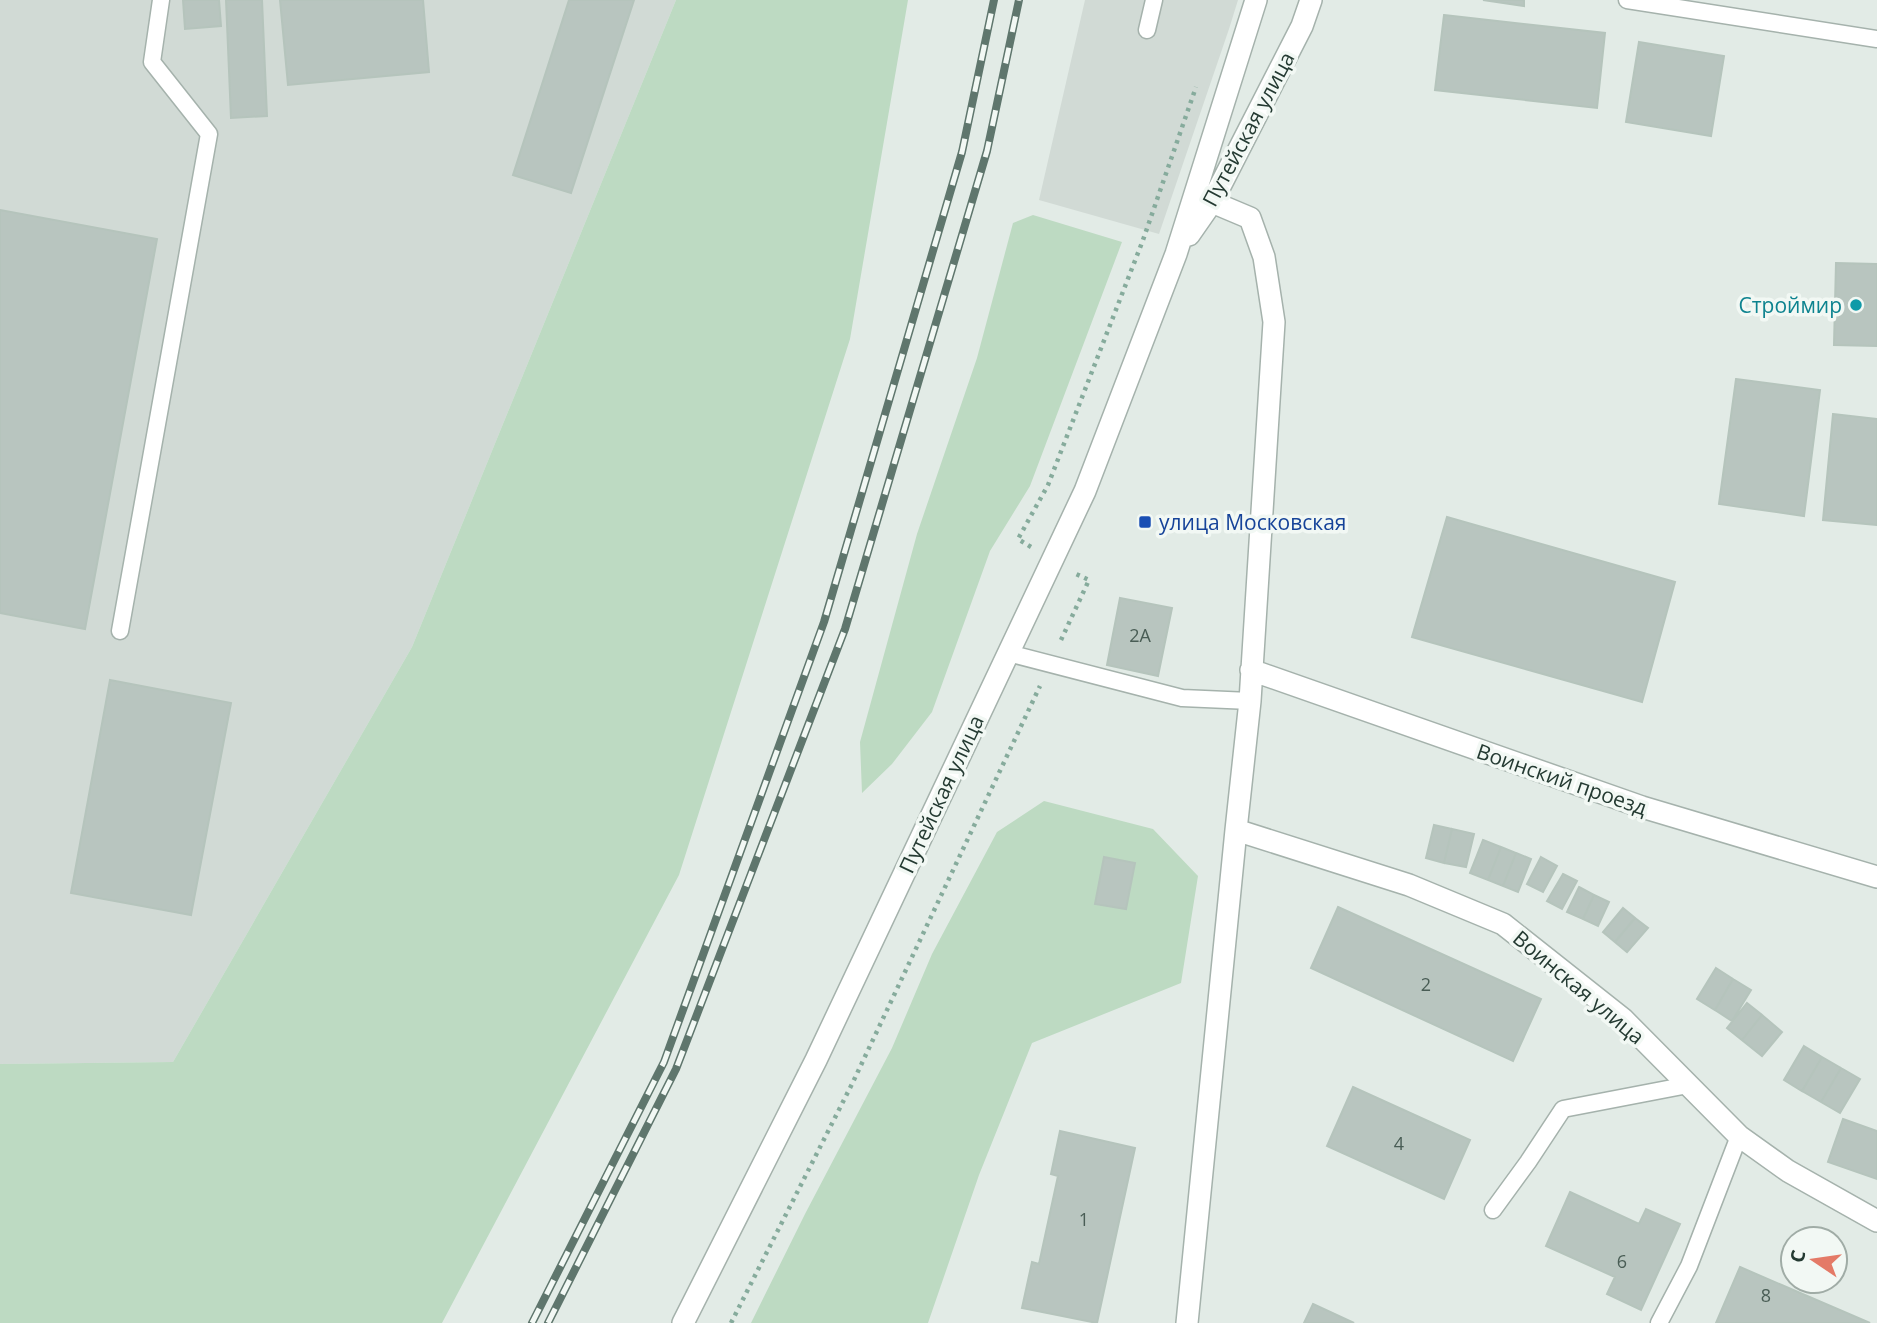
<svg xmlns="http://www.w3.org/2000/svg" width="1877" height="1323" font-family="'Open Sans',sans-serif">
  <rect width="100%" height="100%" fill="#e2ebe6"/>
  <path fill="#d1dad5" d="M0,0H676L412,647L173,1062L0,1064Z
    M1085,0H1238L1229,29L1159,234L1039,200Z"/>
  <path fill="#bddac2" d="M676,0H908L850,339L679,875L442,1323H0V1064L173,1062L412,647Z
    M1033,215L1122,242L1030,486L990,551L932,712L892,764L862,793L860,742L917,534L977,358L1013,223Z
    M1044,801L1153,829L1198,876L1181,983L1032,1043L979,1175L928,1323H751L805,1214L892,1048L932,954L997,832Z"/>
  <path fill="#b8c5bf" stroke="#b5c4bc" stroke-width="2" d="M183,0H219L221,26L185,29Z
    M226,0H262L267,116L231,118Z
    M280,0H423L429,72L288,85Z
    M569,0H634L571,193L513,175Z
    M1483,0H1524V6Z
    M1444,15L1605,33L1597,108L1435,90Z
    M1639,42L1724,56L1711,136L1626,122Z
    M0,210L157,239L85,629L0,613Z
    M1836,263L1877,264V346L1834,345Z
    M1736,379L1820,390L1804,516L1719,504Z
    M1833,414L1877,419V525L1823,520Z
    M1447,517L1675,582L1642,702L1412,637Z
    M1120,598L1172,608L1158,676L1107,665Z
    M110,680L231,703L191,915L71,893Z
    M1434,825L1452,829L1444,863L1426,858Z
    M1452,829L1474,834L1466,867L1444,863Z
    M1483,840L1501,847L1488,880L1470,873Z
    M1501,847L1516,853L1503,886L1488,880Z
    M1516,853L1531,859L1518,892L1503,886Z
    M1104,857L1135,863L1126,909L1095,904Z
    M1541,857L1557,866L1543,892L1527,884Z
    M1563,874L1577,881L1562,909L1547,901Z
    M1579,887L1594,895L1583,919L1567,912Z
    M1594,895L1609,902L1598,926L1583,919Z
    M1338,907L1541,999L1513,1061L1311,968Z
    M1623,908L1635,918L1615,942L1603,932Z
    M1635,918L1648,928L1627,952L1615,942Z
    M1716,968L1733,979L1715,1010L1697,999Z
    M1733,979L1751,990L1732,1021L1715,1010Z
    M1747,1003L1762,1015L1742,1040L1727,1028Z
    M1762,1015L1782,1032L1762,1056L1742,1040Z
    M1804,1046L1822,1057L1802,1091L1784,1080Z
    M1822,1057L1841,1068L1821,1102L1802,1091Z
    M1841,1068L1860,1079L1840,1113L1821,1102Z
    M1353,1087L1470,1140L1444,1199L1327,1146Z
    M1843,1119L1877,1131V1179L1828,1162Z
    M1060,1131L1135,1148L1097,1323L1022,1308L1032,1262L1039,1264L1058,1176L1051,1174Z
    M1570,1192L1639,1224L1646,1209L1680,1224L1641,1310L1607,1294L1615,1277L1546,1246Z
    M1740,1267L1870,1323H1716Z
    M1313,1304L1354,1323H1304Z"/>
  <g fill="none" stroke-linecap="round" stroke-linejoin="round">
    <defs>
      <path id="service" d="M1627,0L1877,39
        M1147,30L1154,0
        M120,631L209,134L152,62L161,0
        M1008,653L1182,698L1250,701
        M1493,1210L1528,1162L1563,1109L1688,1085
        M1659,1323L1689,1266L1739,1136"/>
      <path id="minor" d="M1251,670L1642,807L1877,877
        M1236,830L1409,885L1503,924L1623,1019L1739,1136L1788,1171L1877,1221
        M1187,1323L1236,830L1250,701L1274,322L1264,257L1250,218L1212,202"/>
      <path id="tertiary" d="M1189,235L1212,202L1302,26L1311,0
        M683,1323L816,1060L1085,491L1176,254L1256,0"/>
    </defs>
    <use href="#service" stroke="#a5b2ac" stroke-width="19"/>
    <use href="#minor" stroke="#a5b2ac" stroke-width="24"/>
    <use href="#tertiary" stroke="#a5b2ac" stroke-width="24"/>
    <path stroke="#86ab9c" stroke-width="4.5" stroke-dasharray="3.5 5" stroke-linecap="butt" d="M1031,547L1018,539L1048,485L1143,240L1196,87
      M1061,640L1089,580L1074,573
      M731,1323L853,1082L1040,686"/>
    <use href="#service" stroke="#fff" stroke-width="16"/>
    <use href="#minor" stroke="#fff" stroke-width="21"/>
    <use href="#tertiary" stroke="#fff" stroke-width="21"/>
    <defs>
      <path id="rail" d="M532,1323L664,1062L824,622L962,152L994,0
        M548,1323L676,1069L845,629L987,151L1019,0"/>
    </defs>
    <use href="#rail" stroke="#5f766d" stroke-width="8"/>
    <use href="#rail" stroke="#f2f8f4" stroke-width="5" stroke-dasharray="16" stroke-linecap="butt"/>
  </g>
  <circle fill="#0f9aa8" stroke="#f2f8f4" stroke-width="2.5" cx="1856" cy="305" r="7"/>
  <rect fill="#1a4fb4" stroke="#f2f8f4" stroke-width="2.5" x="1138" y="515" width="14" height="14" rx="3.5"/>
  <g text-anchor="middle" dominant-baseline="central" stroke-width="7" stroke-linejoin="round" paint-order="stroke">
    <g font-size="18" fill="#495d55">
      <text x="1140" y="635">2А</text>
      <text x="1426" y="984">2</text>
      <text x="1399" y="1143">4</text>
      <text x="1084" y="1219">1</text>
      <text x="1622" y="1261">6</text>
      <text x="1766" y="1295">8</text>
    </g>
    <g font-size="21" fill="#243a32" stroke="#f2f8f4">
      <text transform="translate(1248 129) rotate(-62)">Путейская улица</text>
      <text transform="translate(1562 779) rotate(19)">Воинский проезд</text>
      <text transform="translate(941 794) rotate(-65)">Путейская улица</text>
      <text transform="translate(1579 987) rotate(40)">Воинская улица</text>
    </g>
    <g font-size="21" fill="#0d838f" stroke="#f2f8f4" text-anchor="end">
      <text x="1842" y="305">Строймир</text>
    </g>
    <g font-size="21" fill="#164399" stroke="#f2f8f4" text-anchor="start">
      <text x="1159" y="522">улица Московская</text>
    </g>
  </g>
  <g transform="translate(1814 1260) rotate(283)"><circle r="33" fill="#f2f8f4" stroke="#a0aca6" stroke-width="2"/>
  <path d="M0-5L12 26L0 18L-12 26Z" fill="#e47a67"/>
  <text y="-10" font-size="19" font-weight="bold" text-anchor="middle" fill="#243a32">С</text>
  </g>
</svg>
